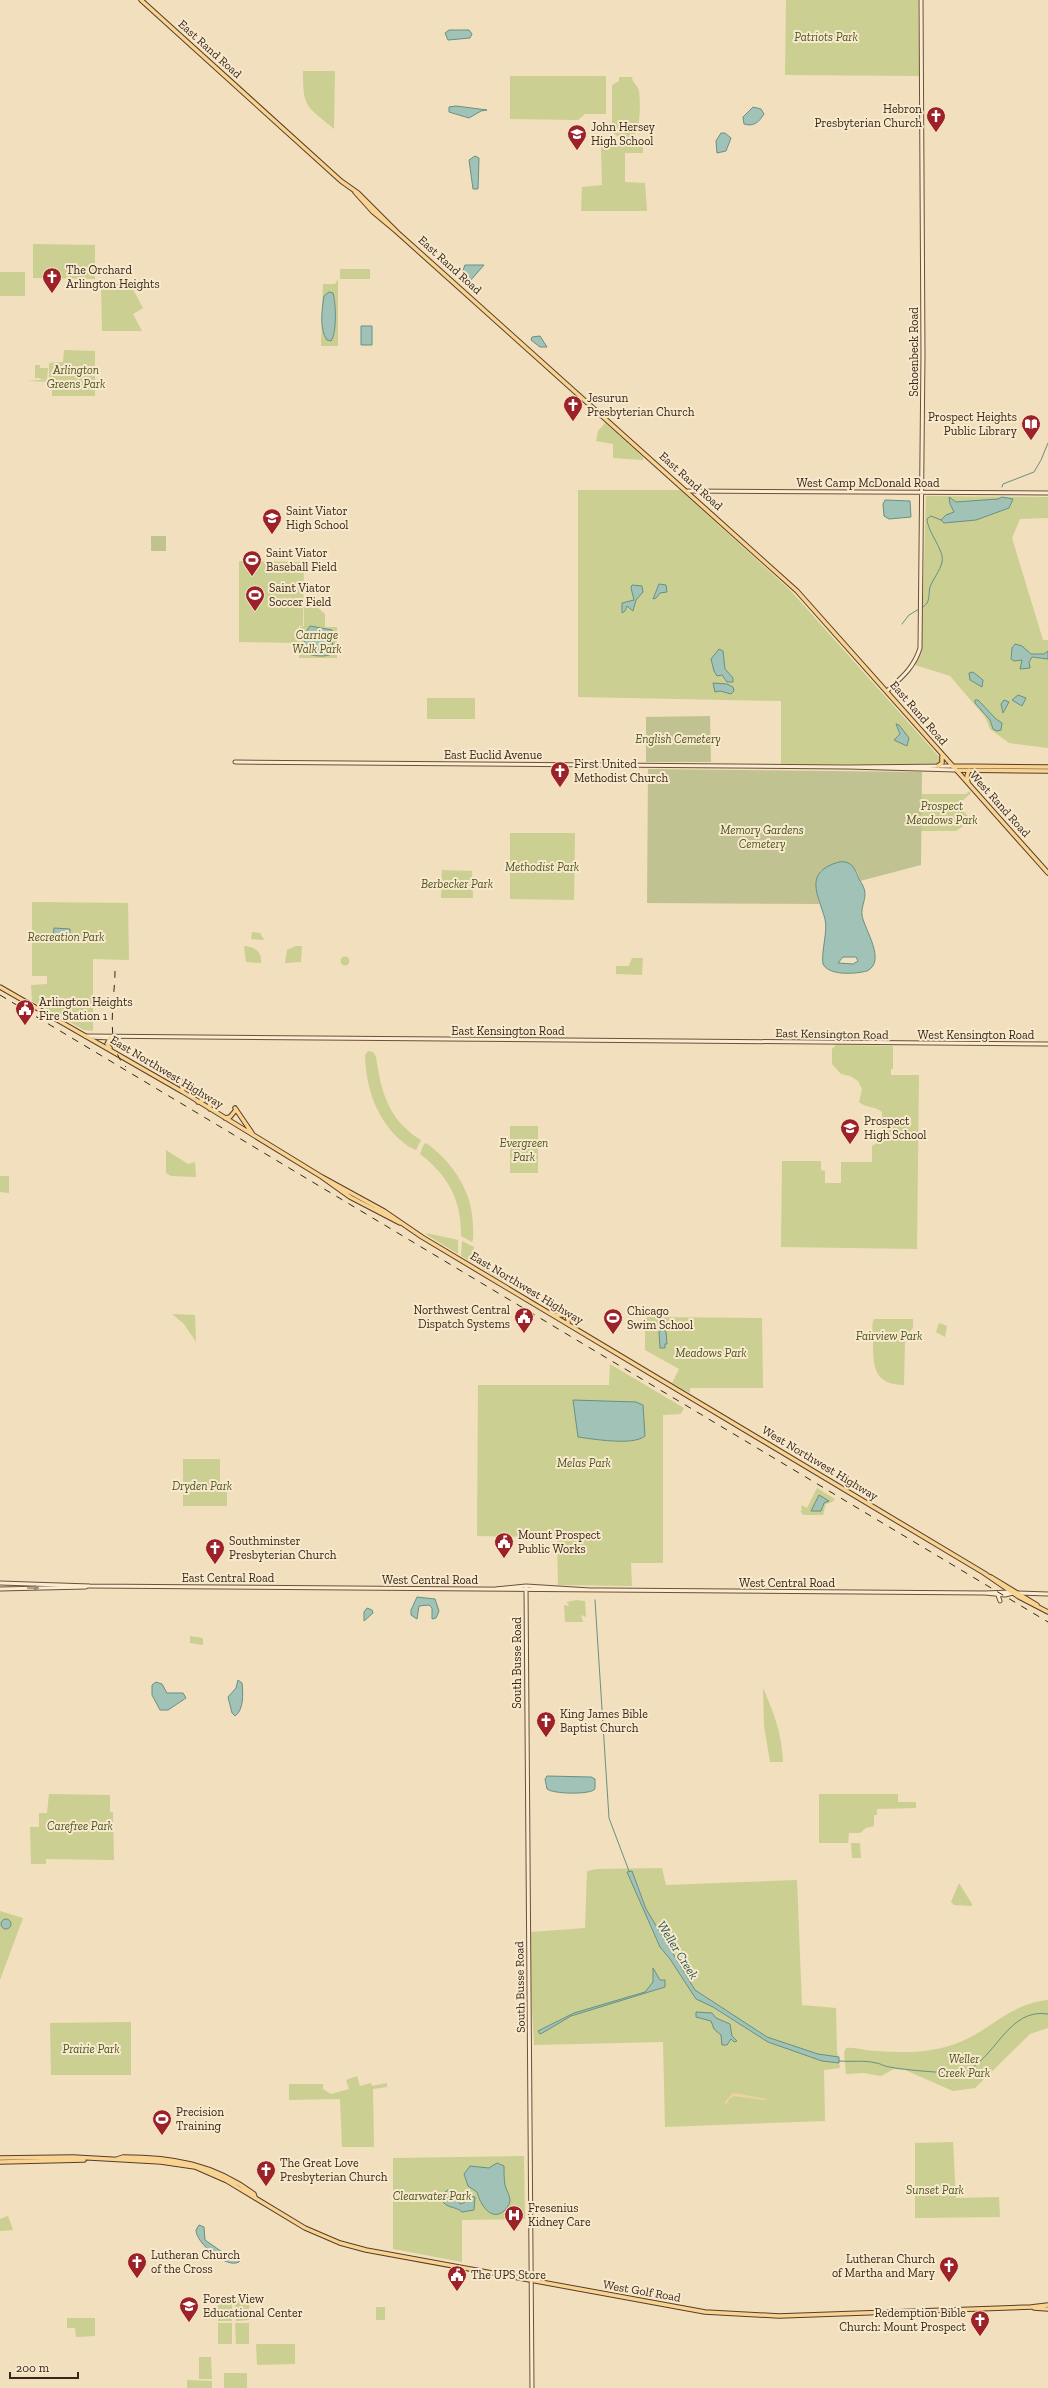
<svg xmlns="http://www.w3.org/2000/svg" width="1048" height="2388" font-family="'Zilla Slab',serif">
  <rect width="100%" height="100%" fill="#f1dfbd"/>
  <path fill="#cbcf91" d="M786,0H918L919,76L785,75Z
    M303,71H335L334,129C306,105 303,109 303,71Z
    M510,76H606V114H585L578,120L510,119Z
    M619,77H632C632,83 638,85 639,91C641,108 642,158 612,132V85L619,81Z
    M601,146H643V153H625V182L645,183L647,211H581L582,187L602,185Z
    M33,244L95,245V279L33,278Z
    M340,269H370V279H340Z
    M0,272H25V296H0Z
    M338,279V346H321L323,284H335Z
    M101,284H130L143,308L133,314L142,331H102Z
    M64,350L95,351V396H52V382L27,381L49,379V363L63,362Z
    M35,365H40V368H48L47,379H40V371V378H35Z
    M605,423L643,457V460L613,458V444L596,441L598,431Z
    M578,490H680L790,590L941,759L939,764L781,765V701L578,697Z
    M926,496L1048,497V518L1020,519L1012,538L1043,640H1048V748L1009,743L990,729L985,717L950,676L915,665L921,652L922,637Z
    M239,561L304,562L303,626H299L298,640L300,627L304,626V607H317L325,614V627H337V658H299V643L239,642V639H250H239Z
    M427,698H475V719H427Z
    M969,791L971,793L960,803V808L972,820L956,831H921V794H966Z
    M510,833H575L574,900L510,899Z
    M442,870L472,871L473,898H441Z
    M32,902L128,903L129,960L93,959V1031L84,1030L32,1001L31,985L47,984V976H32Z
    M252,932L260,933L264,940L251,939Z
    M244,946C255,947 262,951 261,963L246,962Z
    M296,946H302L301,962L285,963L287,950Z
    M340.5 961a4.5 4.5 0 1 1 9 0a4.5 4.5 0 1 1-9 0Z
    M632,958H643L642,975L616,974V966H629Z
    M836,1045L893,1046V1069H891V1075H919L917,1249L781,1247L782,1161H821V1170L825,1171V1183H841V1162H872V1146L882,1140L883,1136L882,1112C875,1106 866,1108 859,1102L862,1089L858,1081L850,1076L841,1074L832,1064V1049Z
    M368,1051L373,1052L376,1057C381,1091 388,1120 421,1140L416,1150C409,1148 403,1142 398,1138C375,1115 366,1087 365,1055Z
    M510,1126H538V1173H510Z
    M426,1143C454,1163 473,1193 473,1227C473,1232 474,1238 472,1242L461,1236C462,1201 448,1175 420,1154L424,1144Z
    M166,1150L188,1164L195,1162L196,1177L171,1176L166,1173Z
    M0,1176H9V1193L0,1192Z
    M426,1233L458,1240V1254L427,1235Z
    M462,1241L474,1247L473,1263L461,1256Z
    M477,1252L499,1277L504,1279L503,1281L477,1265Z
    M172,1314L195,1315L196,1342L184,1324Z
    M647,1317L762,1318L763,1388H690V1393L672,1383L679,1369L645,1350V1320Z
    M874,1319H913V1327L905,1340L904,1385C873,1385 873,1365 873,1340C873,1334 871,1324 874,1319Z
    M939,1323L947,1326L945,1337L936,1332Z
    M610,1364L684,1408L681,1414L663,1415V1563H631L632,1586L558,1585L557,1537L477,1536L478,1385H609Z
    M183,1459H220V1484H227V1506H183Z
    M817,1488L835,1499L832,1502L826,1504L823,1515H803L800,1511H802L801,1505L807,1508Z
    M576,1600L585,1601L586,1617L581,1615L583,1622H565L564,1605L569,1606L567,1602Z
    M190,1636L203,1638V1645L190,1643Z
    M763,1688C774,1713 782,1734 783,1762H770L764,1726Z
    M49,1794L110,1795V1812H113L114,1860L46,1859V1864H31L30,1827H39V1813H47Z
    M819,1794H898V1802H916V1808L877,1809V1815H874V1826L866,1828L860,1833H849L848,1843H819Z
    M851,1843H860L861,1858H852Z
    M662,1868L666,1885L797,1880L802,2005L836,2008L837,2052L840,2068L824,2070L825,2121L665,2127L663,2042L534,2045L529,1950L531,1932L585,1928L587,1871L597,1869Z
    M959,1883L972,1904V1906L954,1905L951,1902Z
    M0,1911L23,1918L0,1980Z
    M1048,2000V2028L1030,2034L975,2088L953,2091L905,2070L894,2069L881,2076L864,2073L846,2074L844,2053L846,2048C855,2047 866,2051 876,2051C902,2053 931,2053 955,2044C989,2032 1008,2004 1048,2000Z
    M131,2022V2075H51L50,2023Z
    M357,2076L360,2086L349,2089L346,2080Z
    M371,2083L372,2086L387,2083V2087L373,2089L374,2147H342L340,2099L289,2100V2084H323V2089L331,2094Z
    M953,2142L956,2198L999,2197L1000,2217L915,2218V2143Z
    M524,2156L525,2219L462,2220V2262L393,2249V2158Z
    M8,2216L13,2230L0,2231V2219Z
    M218,2300H232V2321H218Z
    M235,2300H249V2320L236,2321Z
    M376,2307H385V2320H376Z
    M67,2318H95V2336L76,2337L75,2328H67Z
    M218,2323H232V2344H218Z
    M235,2323H249V2344H236Z
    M256,2344H295V2364L257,2365Z
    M199,2357H211L212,2379H199Z
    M224,2373H247V2388H224Z
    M187,2380L212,2381V2388H187Z"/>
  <path fill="#efd498" d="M733,2093C744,2094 756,2098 767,2099L763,2100L734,2096L729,2099L726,2105L725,2102Z"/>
  <path fill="#c0c391" d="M151,536H166V551H151Z
    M710,716L711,762H646V717Z
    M648,769L922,772L921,865L860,881L857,871L821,870L816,880L819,904L647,903Z"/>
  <path fill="#a1c2b7" stroke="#689084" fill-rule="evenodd" d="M449,30H469L472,34L470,38L448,40L445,33Z
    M456,106L487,110L481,111L469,118L449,112V107Z
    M753,107L761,109L764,114C759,122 754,127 744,124L743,117Z
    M721,133H725L731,138L726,151L717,153L716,141Z
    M475,156L479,158L478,189H473L469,160Z
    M465,265H484L470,281L462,273Z
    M329,292L333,293C336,303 337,333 331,341L327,340C319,329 322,309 324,296Z
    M361,326H372V345H361Z
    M540,336L547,347H540L531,340L532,337Z
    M949,497L956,502L998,499L1002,497L1013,499L1009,508L976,520L944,523L941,520L946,515L954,512L950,504Z
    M885,500L910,501L911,517L889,519L884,516L883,504Z
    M659,584L666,585L667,592L660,593L656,598L653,599Z
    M632,585L642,586L643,592L636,600L633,611L627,606L625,611L622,613V603L634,600L631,588Z
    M310,626L332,630L333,653C327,658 313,656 305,653L304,635Z
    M1015,644L1022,646L1031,654H1044L1048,651V659L1032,657L1029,662L1030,668L1020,669L1022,660L1014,661L1011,659L1012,648Z
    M719,649L723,651L725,669L733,678V682H727L722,675L717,676L714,671L711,659Z
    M973,672L983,680L982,687L970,680L969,673Z
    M713,683L727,684L733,687L734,691L731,694L720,691L715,692Z
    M1018,695L1026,698L1022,706L1012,700Z
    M975,700H978L996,719L1002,723L1001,730L997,731L993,729L990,720L975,703Z
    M1004,700L1009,702L1003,713L1001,704Z
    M896,724L899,725L909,738L907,746L894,740L900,734Z
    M839,862C852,860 855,869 859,879C862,884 865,888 865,894C865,901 861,908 862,915C864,929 887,961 867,971C855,974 829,976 823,964C821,951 828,932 825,919C818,894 803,872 839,862ZM843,957H856L858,961L853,964L838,963Z
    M54,928L70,929V937L53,938Z
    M663,1329L666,1332L667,1344H665V1348H660L659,1332Z
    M573,1400L636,1402L643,1405L645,1436C633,1446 593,1439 578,1437Z
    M819,1495L829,1501L824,1503L821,1511H811Z
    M417,1597L435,1599L439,1611L436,1618L432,1619V1608L429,1605L419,1606L417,1619L411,1615V1610Z
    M367,1608L372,1610L373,1613L364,1621V1612Z
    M238,1680L242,1683C243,1693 244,1710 235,1716L232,1713L228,1697L236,1688Z
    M156,1682L162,1684L167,1693H183L186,1698L168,1710H160L152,1695V1685Z
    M547,1776L591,1777L595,1779V1789C590,1795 553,1794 547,1789L545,1779Z
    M632,1871L646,1909L695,1990L767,2037L818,2054L839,2057V2063L822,2061L768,2042L713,2007L696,1999L670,1959L660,1947L627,1872Z
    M1 1924a5 5 0 1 1 10 0a5 5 0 1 1-10 0Z
    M653,1968L660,1980H665V1987L571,2016L544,2032L540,2034L538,2031L574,2013L645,1992L653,1982Z
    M696,2012L712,2013L716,2018L730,2024L732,2036L737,2041L734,2042L731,2039L727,2045H722L721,2035L714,2029L711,2021L696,2017Z
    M497,2163L504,2166C504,2172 504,2179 505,2185C506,2190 510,2195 510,2200C510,2204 507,2208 504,2211C491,2222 480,2204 477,2192L468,2186L464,2174L470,2166L489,2168Z
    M448,2190L456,2195L460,2204L464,2203L469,2196L475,2197L474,2210L462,2212C456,2206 446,2209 441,2199V2195Z
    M199,2225L204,2227L205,2240L225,2254C232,2254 237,2249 241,2258L239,2262C226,2269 196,2243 196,2230Z"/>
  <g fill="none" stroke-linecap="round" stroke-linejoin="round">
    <path stroke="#689084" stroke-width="1" d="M1002,487L1003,484L1034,472L1041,460L1048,443
      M923,607C931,602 928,595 930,587C933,579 940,571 942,562C945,551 928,533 927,519L931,516L941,520
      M902,624L909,615L919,609
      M595,1600L609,1818L629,1871
      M839,2061C851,2062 865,2060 876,2063C879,2063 882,2065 885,2066C894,2069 956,2075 964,2072C995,2060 1008,2007 1048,2014"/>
    <defs>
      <path id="secondary" d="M688,491L1048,493
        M887,691C901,678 914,668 920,648L923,355L921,0
        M235,762L848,767L952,766
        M848,767L956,770
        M85,1036L1048,1044
        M89,1037L111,1038
        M0,1583L90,1586L985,1593L1005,1595L1013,1593
        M526,1586L532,2388
        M0,1589L86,1587
        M496,1589L526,1586L590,1590
        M985,1593L1010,1592
        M1018,1593L1048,1594
        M998,1595L1000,1601"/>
      <path id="primary" d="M141,0L341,181L358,193L397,232L797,591L1048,873
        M355,192L373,212L397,232
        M938,766L942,763V756
        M952,766L1048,767
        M956,770L1048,771
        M968,783L967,776L969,770
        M0,987L183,1092L322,1177L350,1197L400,1223
        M110,1048L107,1044L110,1038
        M181,1081L183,1092
        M198,1102L209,1098L210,1109
        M235,1108L252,1133
        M225,1118L230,1117L235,1111
        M322,1177L384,1211L422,1237L984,1573L1019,1597L1048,1612
        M553,1315H568V1324
        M991,1577L1037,1605
        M0,2158L73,2157L161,2162L195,2167L227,2181L305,2228L340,2243L366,2250L705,2312L779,2316L1031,2307L1048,2305
        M117,2159L123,2157C172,2157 214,2164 254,2194L255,2197
        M0,2162L84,2160
        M1034,2308L1048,2309"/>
    </defs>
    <use href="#secondary" stroke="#6c5038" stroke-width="5"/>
    <use href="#primary" stroke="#573d2a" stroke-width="5.5"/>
    <use href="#secondary" stroke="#fbecd1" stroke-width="3"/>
    <use href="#primary" stroke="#f8d391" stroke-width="3.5"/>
    <path stroke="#38281b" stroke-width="1" stroke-dasharray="7 7" stroke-linecap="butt" d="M115,971C115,999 104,1046 126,1067
      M0,995L1048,1622"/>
  </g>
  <defs><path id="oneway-solid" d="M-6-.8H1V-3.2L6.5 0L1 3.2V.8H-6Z"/></defs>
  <use fill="#9a8a76" href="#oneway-solid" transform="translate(33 1588)"/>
  <defs>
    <symbol id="church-pin" viewBox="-11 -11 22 30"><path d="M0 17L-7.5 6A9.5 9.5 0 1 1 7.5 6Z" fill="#9d2128" stroke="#f8e9cd"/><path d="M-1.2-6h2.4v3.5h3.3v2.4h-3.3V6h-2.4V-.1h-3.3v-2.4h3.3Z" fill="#fff"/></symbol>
    <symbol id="school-pin" viewBox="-11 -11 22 30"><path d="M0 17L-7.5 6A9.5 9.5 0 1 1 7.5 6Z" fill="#9d2128" stroke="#f8e9cd"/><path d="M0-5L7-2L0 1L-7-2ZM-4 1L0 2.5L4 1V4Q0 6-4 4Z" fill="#fff"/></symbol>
    <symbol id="library-pin" viewBox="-11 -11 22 30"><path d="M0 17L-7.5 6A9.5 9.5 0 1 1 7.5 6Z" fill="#9d2128" stroke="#f8e9cd"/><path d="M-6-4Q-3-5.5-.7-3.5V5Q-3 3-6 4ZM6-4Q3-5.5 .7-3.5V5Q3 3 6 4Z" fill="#fff"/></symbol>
    <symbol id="stadium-pin" viewBox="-11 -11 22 30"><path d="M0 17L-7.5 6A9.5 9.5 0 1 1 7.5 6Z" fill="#9d2128" stroke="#f8e9cd"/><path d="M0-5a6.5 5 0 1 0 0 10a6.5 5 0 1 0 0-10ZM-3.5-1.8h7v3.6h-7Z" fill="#fff"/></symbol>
    <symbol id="civic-pin" viewBox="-11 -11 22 30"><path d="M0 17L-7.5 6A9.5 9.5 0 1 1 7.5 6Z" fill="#9d2128" stroke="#f8e9cd"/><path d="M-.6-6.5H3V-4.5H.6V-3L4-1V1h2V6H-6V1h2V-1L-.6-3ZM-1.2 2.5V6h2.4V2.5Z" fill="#fff"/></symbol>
    <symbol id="hospital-pin" viewBox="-11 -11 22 30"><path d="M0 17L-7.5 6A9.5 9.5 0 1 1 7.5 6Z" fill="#9d2128" stroke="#f8e9cd"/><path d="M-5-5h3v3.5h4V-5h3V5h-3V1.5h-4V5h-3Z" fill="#fff"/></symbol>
  </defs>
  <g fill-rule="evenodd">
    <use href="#church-pin" x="925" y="105" width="22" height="30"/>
    <use href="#school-pin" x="566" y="123" width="22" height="30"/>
    <use href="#church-pin" x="41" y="266" width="22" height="30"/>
    <use href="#church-pin" x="562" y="394" width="22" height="30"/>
    <use href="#library-pin" x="1020" y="413" width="22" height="30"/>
    <use href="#school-pin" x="261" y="507" width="22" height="30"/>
    <use href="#stadium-pin" x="241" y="549" width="22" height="30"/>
    <use href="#stadium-pin" x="244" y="584" width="22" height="30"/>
    <use href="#church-pin" x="549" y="760" width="22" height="30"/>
    <use href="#civic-pin" x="14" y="998" width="22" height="30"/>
    <use href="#school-pin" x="839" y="1117" width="22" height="30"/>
    <use href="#civic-pin" x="513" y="1306" width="22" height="30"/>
    <use href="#stadium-pin" x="602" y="1307" width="22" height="30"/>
    <use href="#civic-pin" x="493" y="1531" width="22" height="30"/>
    <use href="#church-pin" x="204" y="1537" width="22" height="30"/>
    <use href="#church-pin" x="535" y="1710" width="22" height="30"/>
    <use href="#stadium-pin" x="151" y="2108" width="22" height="30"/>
    <use href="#church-pin" x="255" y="2159" width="22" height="30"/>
    <use href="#hospital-pin" x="503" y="2204" width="22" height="30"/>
    <use href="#church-pin" x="126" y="2251" width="22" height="30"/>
    <use href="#church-pin" x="938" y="2255" width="22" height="30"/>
    <use href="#civic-pin" x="446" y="2264" width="22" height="30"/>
    <use href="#school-pin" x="178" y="2295" width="22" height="30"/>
    <use href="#church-pin" x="969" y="2309" width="22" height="30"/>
  </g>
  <g text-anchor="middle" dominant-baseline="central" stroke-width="4" stroke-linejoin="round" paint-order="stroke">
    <g font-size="12" font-style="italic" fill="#4b5620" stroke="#f8e9cd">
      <text x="826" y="37">Patriots Park</text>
      <text x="76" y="370">Arlington<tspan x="76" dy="14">Greens Park</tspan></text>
      <text x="317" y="635">Carriage<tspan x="317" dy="14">Walk Park</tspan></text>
      <text x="678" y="739">English Cemetery</text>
      <text x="942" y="806">Prospect<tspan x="942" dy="14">Meadows Park</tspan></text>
      <text x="762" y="830">Memory Gardens<tspan x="762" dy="14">Cemetery</tspan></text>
      <text x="542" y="867">Methodist Park</text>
      <text x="457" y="884">Berbecker Park</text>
      <text x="66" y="937">Recreation Park</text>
      <text x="524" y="1143">Evergreen<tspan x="524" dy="14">Park</tspan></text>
      <text x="889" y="1336">Fairview Park</text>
      <text x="711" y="1353">Meadows Park</text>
      <text x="584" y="1463">Melas Park</text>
      <text x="202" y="1486">Dryden Park</text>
      <text x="80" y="1826">Carefree Park</text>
      <text x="91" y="2049">Prairie Park</text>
      <text x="964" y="2059">Weller<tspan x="964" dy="14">Creek Park</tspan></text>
      <text x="935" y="2190">Sunset Park</text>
      <text x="432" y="2196">Clearwater Park</text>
    </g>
    <g font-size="12" fill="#38281b" stroke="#f8e9cd">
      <text transform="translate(210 49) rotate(42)">East Rand Road</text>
      <text transform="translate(450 265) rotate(42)">East Rand Road</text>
      <text transform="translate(914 352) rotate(-90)">Schoenbeck Road</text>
      <text transform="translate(691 481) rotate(42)">East Rand Road</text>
      <text x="868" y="483">West Camp McDonald Road</text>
      <text transform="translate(919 713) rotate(49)">East Rand Road</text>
      <text x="493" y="755">East Euclid Avenue</text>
      <text transform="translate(1000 804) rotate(48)">West Rand Road</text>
      <text x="508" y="1031">East Kensington Road</text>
      <text transform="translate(832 1034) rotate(1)">East Kensington Road</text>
      <text x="976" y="1035">West Kensington Road</text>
      <text transform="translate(167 1072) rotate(31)">East Northwest Highway</text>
      <text transform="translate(527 1288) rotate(31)">East Northwest Highway</text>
      <text transform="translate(820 1463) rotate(31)">West Northwest Highway</text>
      <text x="228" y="1578">East Central Road</text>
      <text x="430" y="1580">West Central Road</text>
      <text x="787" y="1583">West Central Road</text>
      <text transform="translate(517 1663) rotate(-90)">South Busse Road</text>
      <text transform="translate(520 1987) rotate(-91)">South Busse Road</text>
      <text transform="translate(642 2291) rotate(10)">West Golf Road</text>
    </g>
    <g font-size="12" fill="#38281b" stroke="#f8e9cd" text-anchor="start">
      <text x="922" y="109" text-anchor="end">Hebron<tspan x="922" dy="14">Presbyterian Church</tspan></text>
      <text x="591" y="127">John Hersey<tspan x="591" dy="14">High School</tspan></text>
      <text x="66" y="270">The Orchard<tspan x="66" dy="14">Arlington Heights</tspan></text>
      <text x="587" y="398">Jesurun<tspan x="587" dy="14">Presbyterian Church</tspan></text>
      <text x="1017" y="417" text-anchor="end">Prospect Heights<tspan x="1017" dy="14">Public Library</tspan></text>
      <text x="286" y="511">Saint Viator<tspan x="286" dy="14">High School</tspan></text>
      <text x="266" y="553">Saint Viator<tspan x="266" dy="14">Baseball Field</tspan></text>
      <text x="269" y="588">Saint Viator<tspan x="269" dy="14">Soccer Field</tspan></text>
      <text x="574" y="764">First United<tspan x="574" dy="14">Methodist Church</tspan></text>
      <text x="39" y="1002">Arlington Heights<tspan x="39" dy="14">Fire Station 1</tspan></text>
      <text x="864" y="1121">Prospect<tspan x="864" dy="14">High School</tspan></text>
      <text x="510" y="1310" text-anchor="end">Northwest Central<tspan x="510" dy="14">Dispatch Systems</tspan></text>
      <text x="627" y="1311">Chicago<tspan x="627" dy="14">Swim School</tspan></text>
      <text x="518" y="1535">Mount Prospect<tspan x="518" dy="14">Public Works</tspan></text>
      <text x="229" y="1541">Southminster<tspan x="229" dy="14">Presbyterian Church</tspan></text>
      <text x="560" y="1714">King James Bible<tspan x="560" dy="14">Baptist Church</tspan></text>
      <text x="176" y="2112">Precision<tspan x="176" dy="14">Training</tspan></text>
      <text x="280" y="2163">The Great Love<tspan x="280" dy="14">Presbyterian Church</tspan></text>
      <text x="528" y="2208">Fresenius<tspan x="528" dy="14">Kidney Care</tspan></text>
      <text x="151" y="2255">Lutheran Church<tspan x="151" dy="14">of the Cross</tspan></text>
      <text x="935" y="2259" text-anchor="end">Lutheran Church<tspan x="935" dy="14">of Martha and Mary</tspan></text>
      <text x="471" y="2275">The UPS Store</text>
      <text x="203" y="2299">Forest View<tspan x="203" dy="14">Educational Center</tspan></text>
      <text x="966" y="2313" text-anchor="end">Redemption Bible<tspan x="966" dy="14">Church: Mount Prospect</tspan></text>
    </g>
    <g font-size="13" font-style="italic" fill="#295954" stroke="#f8e9cd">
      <text transform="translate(678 1950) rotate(58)">Weller Creek</text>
    </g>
  </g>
  <path d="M10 2372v6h68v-6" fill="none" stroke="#38281b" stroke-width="2"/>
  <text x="16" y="2372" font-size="12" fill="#38281b" stroke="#f8e9cd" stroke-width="3" paint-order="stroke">200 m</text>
</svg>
